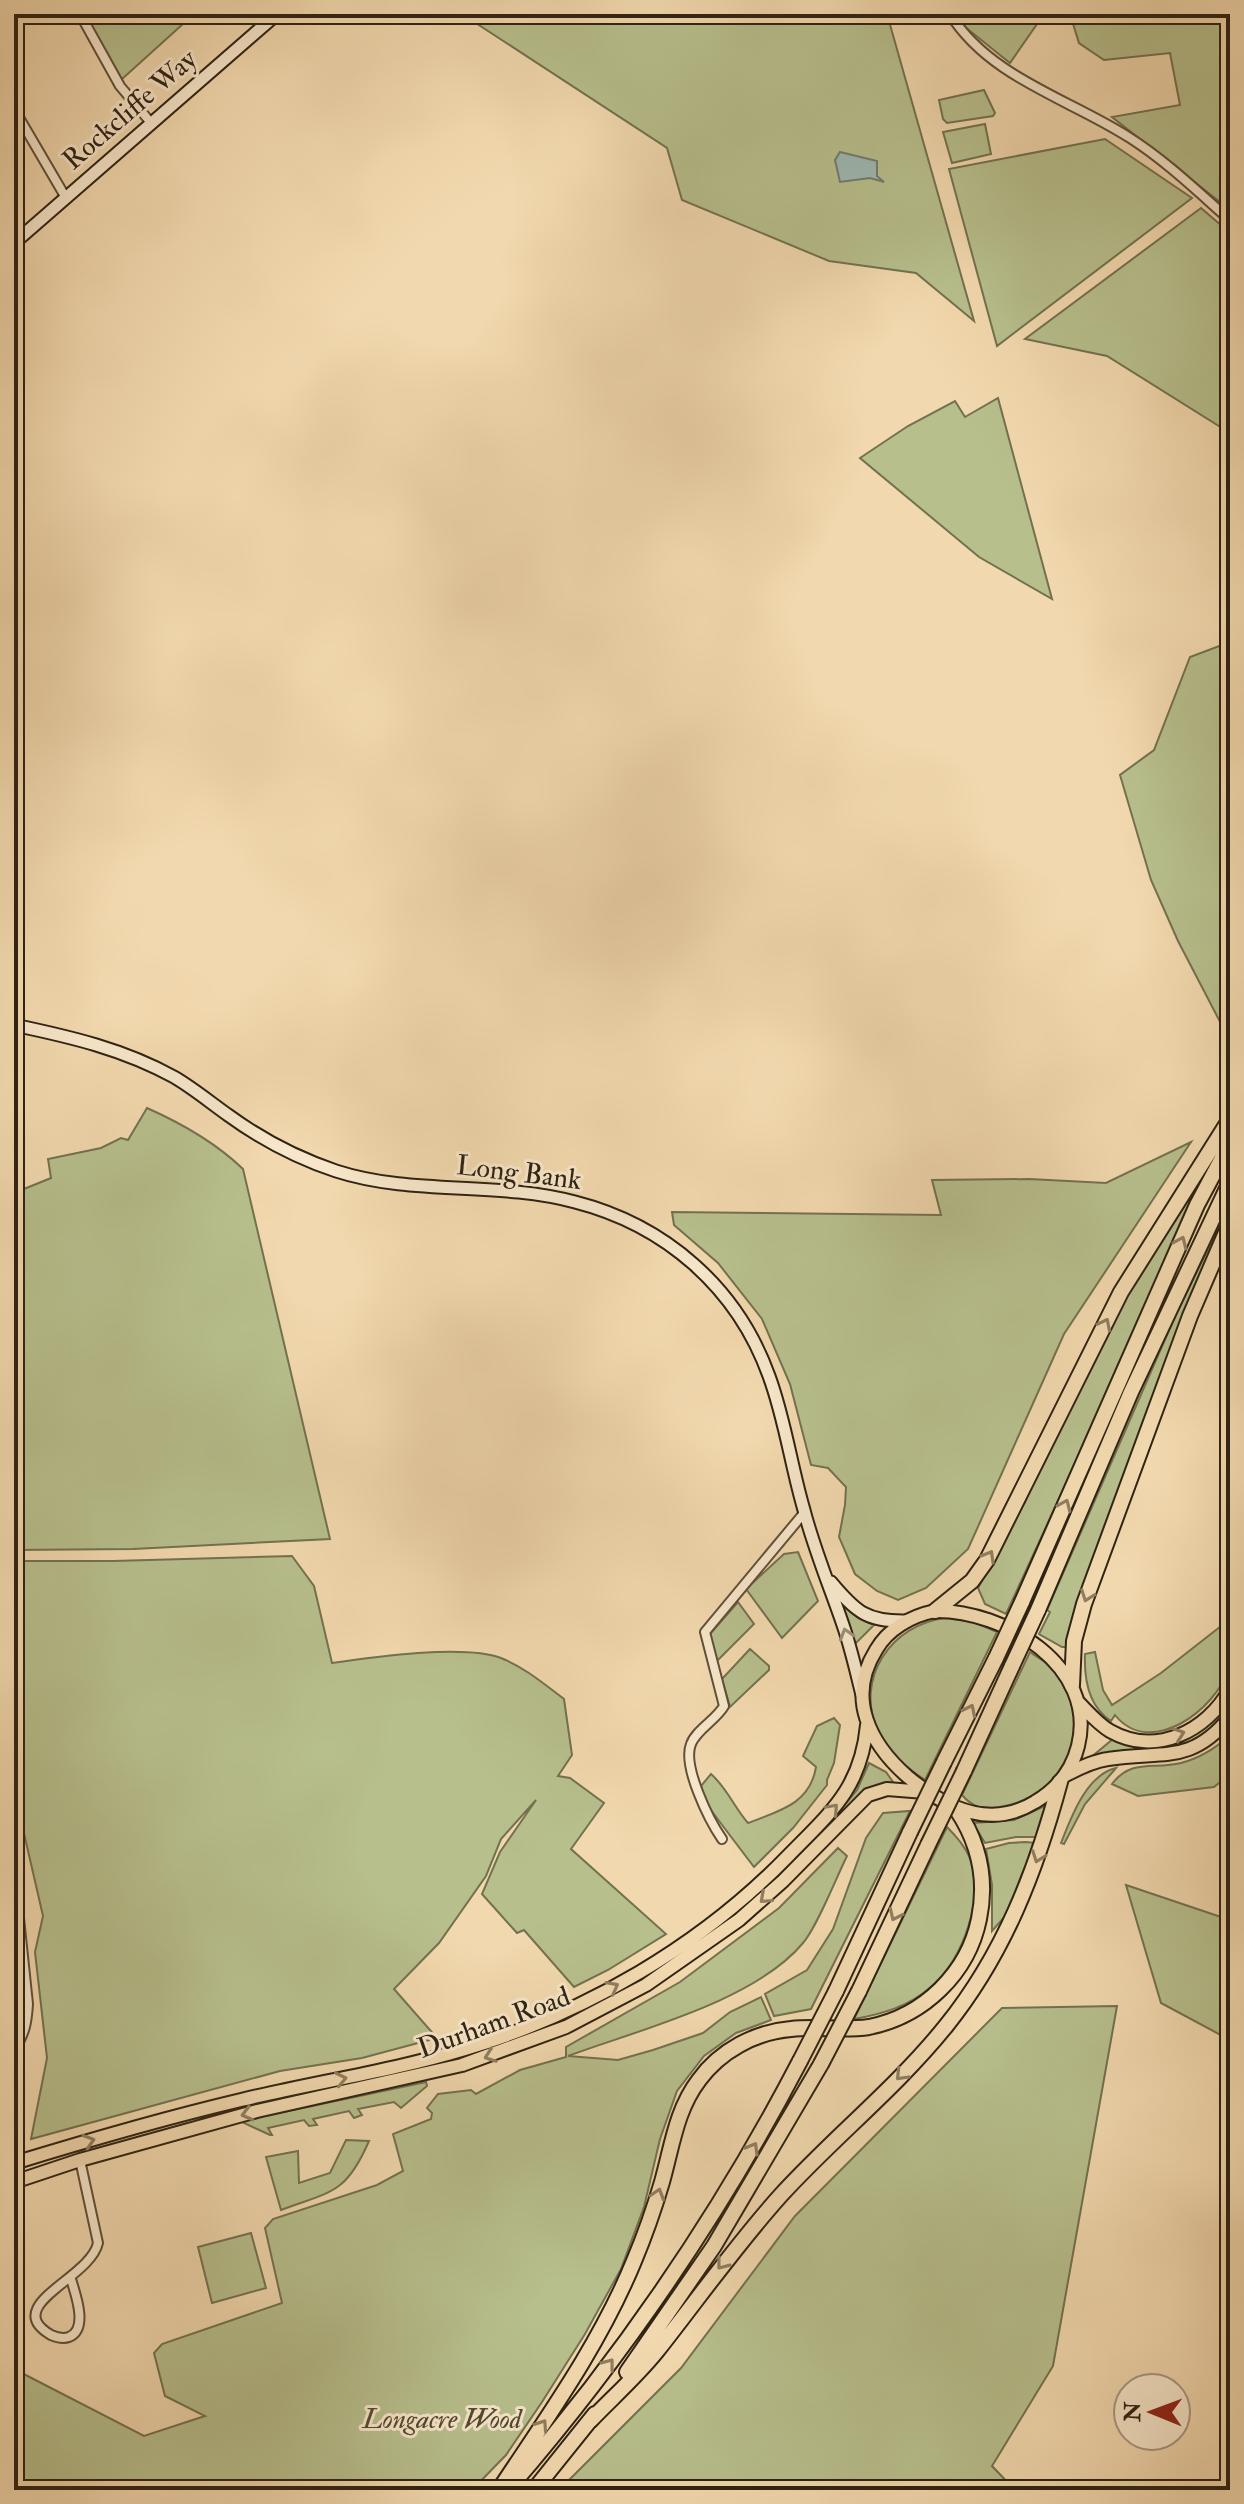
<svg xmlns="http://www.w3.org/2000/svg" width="1244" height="2504" font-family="'IM FELL Double Pica',serif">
  <rect width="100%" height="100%" fill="#f2d8ae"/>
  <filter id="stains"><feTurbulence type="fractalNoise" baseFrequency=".0025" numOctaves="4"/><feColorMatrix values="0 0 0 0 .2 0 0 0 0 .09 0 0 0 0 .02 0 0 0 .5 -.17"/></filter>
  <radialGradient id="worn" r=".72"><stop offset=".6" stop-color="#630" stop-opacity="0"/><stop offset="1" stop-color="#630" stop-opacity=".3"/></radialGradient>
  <path fill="#b7bf8d" stroke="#737150" stroke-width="2" d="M83,14H194L121,80Z
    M462,14H887L974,321L916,273L829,261L682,200L667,148Z
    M960,14H1044L1010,63L965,27Z
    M1070,14H1230V210L1112,117L1180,105L1170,53L1104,60L1079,43Z
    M984,90L995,113L993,116L947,123L943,119L939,100Z
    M985,124L991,154L952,163L943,132Z
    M1105,139L1192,198L997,346L949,169Z
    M1201,208L1230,233V433L1107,356L1025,339Z
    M998,398L1052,599L979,557L860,458L908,426L955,401L965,417Z
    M1230,642V1041L1178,941L1151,880L1120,775L1154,750L1190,657Z
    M147,1108C183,1124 215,1142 243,1169L330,1539L133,1549L14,1550V1193L51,1178L48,1159L101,1148L121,1138L128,1140Z
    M1191,1142L1064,1334L968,1549L926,1588L898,1600L877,1591L855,1574L839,1537L845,1505L846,1487L828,1468L811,1465L790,1384L762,1319L718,1263L674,1225L672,1212L941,1215L932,1180L1029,1179L1106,1183Z
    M1216,1157L1006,1614L985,1604L978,1588L1025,1502L1050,1440L1116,1311Z
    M1217,1231L1220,1234L1066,1647H1062L1039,1634L1050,1612L1047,1610L1177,1312Z
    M798,1552L818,1601L782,1638L746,1589L784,1554Z
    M292,1556L314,1586L332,1663C373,1657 464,1644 501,1658C524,1667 544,1684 564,1699L572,1755L558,1776L570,1778L604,1803L571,1849L666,1934L608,1970L574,1987L524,1930L517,1933L482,1894L500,1852L536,1800L501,1839L486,1876L439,1943L394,1989L437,2038L362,2058L280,2071L31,2139L47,2058L35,1952L43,1916L14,1790V1561H113Z
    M838,1594L858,1618L874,1625L856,1643L854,1644Z
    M738,1602L754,1624L716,1662L710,1634Z
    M946,1618L974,1622L997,1632L925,1780C906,1768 887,1752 878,1731C854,1679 891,1624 946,1618Z
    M1230,1619C1230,1633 1234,1654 1229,1668C1216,1710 1150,1759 1115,1715L1111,1721C1089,1707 1084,1679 1085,1654L1095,1652L1103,1690L1112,1705L1161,1673Z
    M750,1649L769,1666V1670L730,1707L722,1679Z
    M1030,1652C1038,1658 1049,1663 1055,1671C1098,1724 1065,1798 999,1807C983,1810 972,1807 962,1795Z
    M1230,1702V1707L1205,1736L1179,1749L1089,1759L1113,1739C1163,1758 1198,1742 1230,1702Z
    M834,1718L840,1725L834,1763L827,1780V1785L793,1828L754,1867L707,1805L701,1786L711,1774C727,1788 734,1807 748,1823C779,1811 810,1804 816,1767L803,1756L817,1726Z
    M1230,1735V1774L1214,1787L1138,1796L1112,1784C1132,1758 1153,1770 1181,1763C1200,1758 1216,1748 1230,1735Z
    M869,1763L886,1772L893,1782L873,1787L837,1818L836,1815L857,1790Z
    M1116,1768L1085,1804L1064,1844L1061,1843C1071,1818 1086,1775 1116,1768Z
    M1047,1805L1038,1837H1016L985,1843L973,1823L1014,1820Z
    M910,1811L811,2009L774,2016L765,1994L807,1970L833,1929L866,1838L883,1813Z
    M947,1827C955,1835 964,1845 969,1856C985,1898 964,1957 932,1986C910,2006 883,2014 854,2019Z
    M1026,1842L1036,1843L1008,1913L992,1931V1885L986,1849L1009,1843Z
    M838,1848L847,1856C836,1878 817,1927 803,1943C755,2001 638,2030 568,2056L618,2060L653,2050L703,2033L730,2012L761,1997L771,2020L736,2033L704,2056L677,2091L660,2139L644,2207L621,2269L585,2334L542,2402L506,2455L472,2490H14V2369L144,2436L205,2416L165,2396L154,2353L162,2344L282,2303L265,2228L273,2219L377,2185L403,2171L393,2134L431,2119L432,2113L427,2108L438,2094L471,2090L476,2094L520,2070L566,2057V2047L680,1982L779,1908Z
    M1126,1885L1230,1920V2040L1161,2003Z
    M1117,2006L1053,2366L992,2466L1015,2490H559L681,2368L795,2216L1002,2008Z
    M426,2082L427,2086L401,2108L394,2102L358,2109L362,2115L354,2118L349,2111L313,2119L317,2125L309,2126L304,2120L268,2128L272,2135H270L244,2123L245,2120Z
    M346,2140L369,2141C346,2194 332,2191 281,2210L266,2157L298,2151L299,2183L330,2173Z
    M251,2233L266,2288L212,2303L198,2247Z"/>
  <path fill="#9db8b3" stroke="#717c73" stroke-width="2" d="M840,152L877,161V176L884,182L870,178L840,182L835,160Z"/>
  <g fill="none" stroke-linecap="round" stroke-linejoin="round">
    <defs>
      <path id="street" d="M80,14L120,86L152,124
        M950,14C990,78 1070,99 1130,138C1166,161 1198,192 1230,220
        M14,109L66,198
        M722,1839C709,1820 682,1766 691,1744C696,1730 716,1720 724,1706L705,1632L804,1513
        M14,1870L28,2004C27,2021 25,2035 14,2049
        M71,2279C75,2293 89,2329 69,2337C63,2339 58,2338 51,2335C0,2305 90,2279 98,2243L80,2160"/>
      <path id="secondary" d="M14,243L277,14
        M14,1025C71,1037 123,1049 174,1077C193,1088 211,1103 228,1115C261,1139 297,1158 336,1171C413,1196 497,1181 575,1202C665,1225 737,1287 769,1376C785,1419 791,1466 804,1510C814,1549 830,1587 843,1625C851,1648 856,1671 862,1695
        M831,1582C856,1612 867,1622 907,1621"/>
      <path id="primary" d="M935,1611C1004,1610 1098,1666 1078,1746C1072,1770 1057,1789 1035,1802C990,1830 945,1808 908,1777C870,1744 846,1698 876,1650C888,1629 911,1616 935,1611Z
        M1078,1702C1088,1712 1098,1724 1110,1731C1156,1757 1207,1731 1230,1689
        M1066,1775C1079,1768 1093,1761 1108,1759C1161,1750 1190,1766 1230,1717
        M14,2163C89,2140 165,2118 241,2100C316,2082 392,2071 465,2049C585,2013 701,1946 789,1855C831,1812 861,1788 867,1725
        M14,2182L80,2160L257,2111L462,2065L566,2027L646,1985L739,1920L783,1881L868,1795L887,1789L925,1792"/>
      <path id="highway" d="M1022,1602L1197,1205L1230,1143
        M1038,1610L1131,1392L1230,1182
        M935,1611L972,1581L987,1560L1121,1292L1230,1119
        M1072,1685L1074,1641L1084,1604L1190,1316L1230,1223
        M944,1762L996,1658
        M964,1771L1012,1666
        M836,1991L910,1832
        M859,1991L928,1845
        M627,2372L714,2246L821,2064
        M590,2421C612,2398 637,2376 657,2351C698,2299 736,2245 781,2195C834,2137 896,2088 946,2026C1004,1954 1036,1871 1060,1782
        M511,2486C623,2356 721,2213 800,2061
        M499,2490C548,2416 600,2344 634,2261C645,2235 654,2209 662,2182C672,2147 676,2110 699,2080C720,2051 755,2032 791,2029C817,2026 843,2031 869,2027C924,2016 968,1973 979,1919C987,1880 979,1843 957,1810
        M534,2490L595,2414"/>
    </defs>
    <use href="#street" stroke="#60503a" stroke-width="12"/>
    <use href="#secondary" stroke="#2f2313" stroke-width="15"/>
    <use href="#primary" stroke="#2f2313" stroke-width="16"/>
    <use href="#highway" stroke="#2f2313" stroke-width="18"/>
    <use href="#street" stroke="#f7e6ca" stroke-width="8"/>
    <use href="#secondary" stroke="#f7e6ca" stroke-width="11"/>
    <use href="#primary" stroke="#f2d8ae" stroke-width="12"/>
    <use href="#highway" stroke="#f2d8ae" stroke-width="14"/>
    <defs>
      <path id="highway-bridge" d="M996,1658L1022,1602
        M1012,1666L1038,1610
        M910,1832L944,1762
        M928,1845L964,1771
        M800,2061L836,1991
        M821,2064L859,1991"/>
    </defs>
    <use href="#highway-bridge" stroke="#2f2313" stroke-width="18" stroke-linecap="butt"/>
    <use href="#highway-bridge" stroke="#f2d8ae" stroke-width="14"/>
  </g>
  <defs><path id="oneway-chevron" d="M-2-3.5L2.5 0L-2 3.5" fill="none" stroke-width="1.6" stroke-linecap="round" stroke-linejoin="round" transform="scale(2)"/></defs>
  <g stroke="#907e60">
    <use href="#oneway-chevron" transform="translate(1181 1242) rotate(-66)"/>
    <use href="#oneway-chevron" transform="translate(1105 1324) rotate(-63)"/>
    <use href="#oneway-chevron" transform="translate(1065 1505) rotate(-66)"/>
    <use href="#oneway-chevron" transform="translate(989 1556) rotate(-60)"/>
    <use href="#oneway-chevron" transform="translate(1087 1596) rotate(110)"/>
    <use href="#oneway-chevron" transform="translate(970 1710) rotate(-64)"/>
    <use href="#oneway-chevron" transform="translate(1179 1734) rotate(-20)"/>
    <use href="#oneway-chevron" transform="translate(833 1809) rotate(-48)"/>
    <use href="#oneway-chevron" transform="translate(1038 1857) rotate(110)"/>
    <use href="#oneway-chevron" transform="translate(765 1898) rotate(138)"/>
    <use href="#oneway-chevron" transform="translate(895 1915) rotate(115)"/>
    <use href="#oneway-chevron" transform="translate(613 1987) rotate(-28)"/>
    <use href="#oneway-chevron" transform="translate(490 2056) rotate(160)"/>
    <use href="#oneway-chevron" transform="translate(901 2075) rotate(134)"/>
    <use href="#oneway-chevron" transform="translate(341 2079) rotate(-12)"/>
    <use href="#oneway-chevron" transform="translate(247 2114) rotate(165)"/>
    <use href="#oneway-chevron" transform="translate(89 2141) rotate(-17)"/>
    <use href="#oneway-chevron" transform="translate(753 2148) rotate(-60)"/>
    <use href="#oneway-chevron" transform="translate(658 2194) rotate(-73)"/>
    <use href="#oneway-chevron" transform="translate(722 2264) rotate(128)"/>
    <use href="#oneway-chevron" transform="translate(609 2364) rotate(-52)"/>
    <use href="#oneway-chevron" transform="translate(542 2425) rotate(-56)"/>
  </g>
  <use stroke="#9d8e78" href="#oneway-chevron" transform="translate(846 1634) rotate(-107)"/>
  <g text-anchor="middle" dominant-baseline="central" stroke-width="6" stroke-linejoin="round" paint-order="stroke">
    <g font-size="28" fill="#2f2313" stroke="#f7e6ca">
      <text transform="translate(130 110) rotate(-41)">Rockcliffe Way</text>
      <text transform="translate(519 1173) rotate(7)">Long Bank</text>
      <text transform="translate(494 2023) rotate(-20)">Durham Road</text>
    </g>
    <g font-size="28" font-style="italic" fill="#514a32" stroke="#f7e6ca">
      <text x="442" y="2419">Longacre Wood</text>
    </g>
  </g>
  <rect width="1244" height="2504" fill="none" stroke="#f2d8ae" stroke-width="48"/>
  <rect x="16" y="16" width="1212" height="2472" fill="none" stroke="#2f2313" stroke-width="4"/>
  <rect x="24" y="24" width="1196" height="2456" fill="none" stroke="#2f2313" stroke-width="2"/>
  <g transform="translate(1152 2412) rotate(271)"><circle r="38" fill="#f7e6ca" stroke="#a79881" stroke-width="2"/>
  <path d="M0-6L14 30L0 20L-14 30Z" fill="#8f2418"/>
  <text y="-12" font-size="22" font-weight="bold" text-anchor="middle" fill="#2f2313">N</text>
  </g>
  <rect width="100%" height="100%" filter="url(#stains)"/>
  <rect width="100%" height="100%" fill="url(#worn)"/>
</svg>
